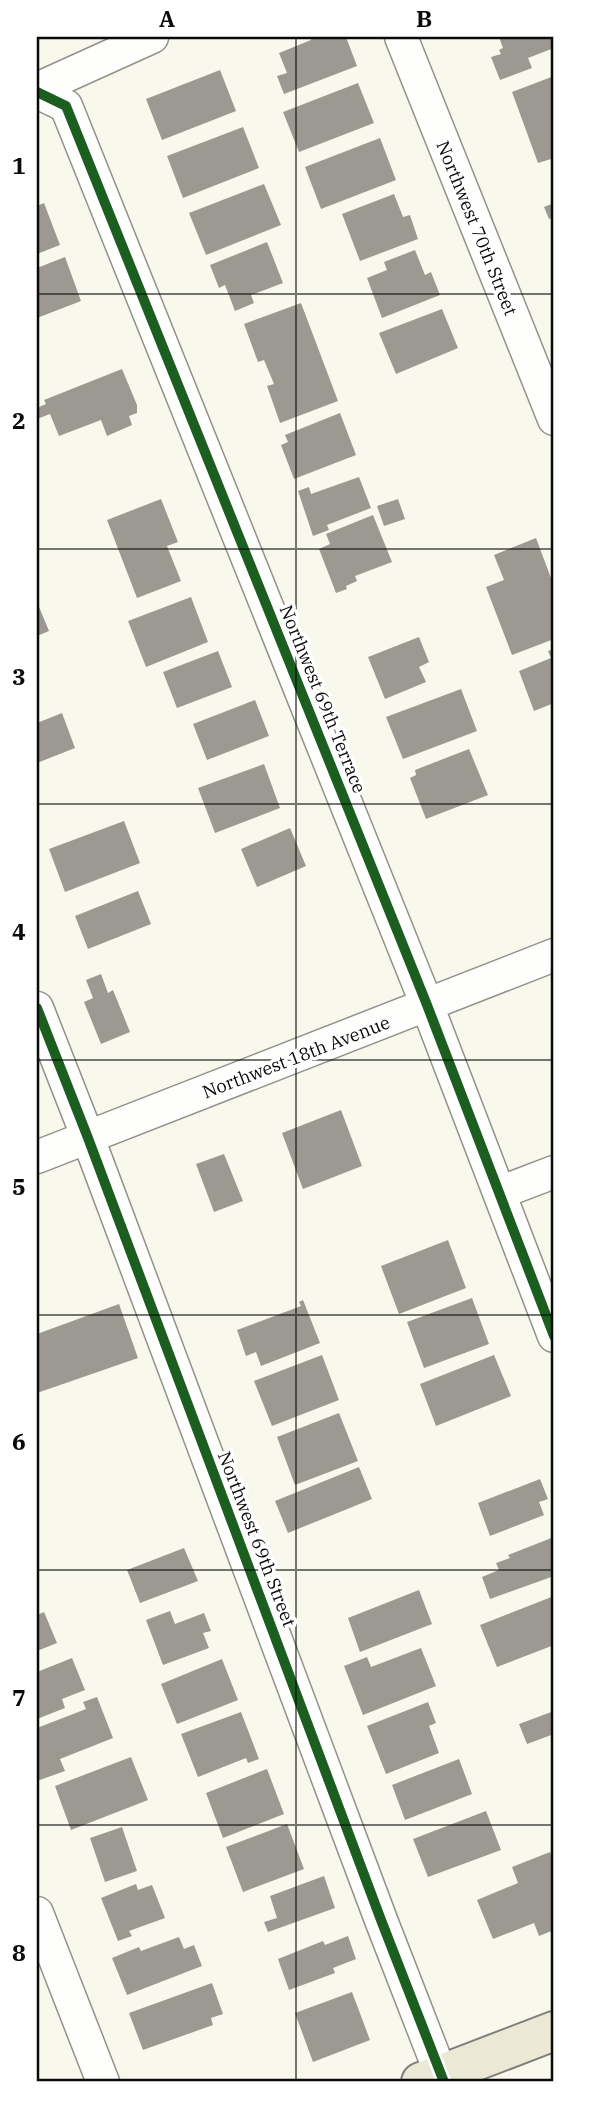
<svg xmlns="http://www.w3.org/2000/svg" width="591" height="2119" font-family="'IBM Plex Serif',serif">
  <rect width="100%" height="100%" fill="#f9f8ed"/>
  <path fill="#9c9993" d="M310,37H346L357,66L284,94L277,76L287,73L279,53L311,40Z
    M499,37H553L554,48L528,58L532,68L500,80L491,57L501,54L499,50L503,48Z
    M220,70L236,111L162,140L146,99Z
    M554,76V158L538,163L512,92Z
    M358,83L374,123L299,152L283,112Z
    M243,127L259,168L183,198L167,156Z
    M380,138L396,180L321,209L305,167Z
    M264,184L281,225L206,255L189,213Z
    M394,194L403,217L410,215L418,239L360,261L342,214Z
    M44,203L60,245L37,254V206Z
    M554,203V217L549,219L544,207Z
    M267,242L283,283L251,295L254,303L235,311L225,285L219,288L210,265Z
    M415,250L425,275L431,272L440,295L382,318L367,278L387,270L384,262Z
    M65,257L81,301L37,318V268Z
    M301,303L338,401L280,423L267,386L274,384L264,360L258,362L244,324Z
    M442,309L458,348L396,374L379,333Z
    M122,369L137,405V413L129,416L132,425L107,436L101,420L59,436L50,414L37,419V408L46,404L44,400Z
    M340,413L356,455L294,479L281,445L288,442L285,435Z
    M359,477L371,508L327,525L329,530L313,536L298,491L309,487L311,494Z
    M161,499L178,542L167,546L181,581L137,598L107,520Z
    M398,499L405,519L384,526L377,506Z
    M373,515L392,562L355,576L357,581L346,586L347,589L336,593L319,549L330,544L326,534Z
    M536,538L554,586V639L512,655L486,587L504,580L494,555Z
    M191,597L208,642L146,667L128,621Z
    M37,602L49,631L37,636Z
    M419,637L429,662L419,667L426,682L385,699L368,657Z
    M554,649V703L534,711L519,671L551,658L548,651Z
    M218,651L232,687L177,708L163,672Z
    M461,689L477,731L403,759L386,717Z
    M255,700L269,736L207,760L193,724Z
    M62,713L75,748L37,763V723Z
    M469,749L488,795L426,819L410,778L416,775L415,770Z
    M264,764L280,808L215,833L198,788Z
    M124,821L140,863L65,892L49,849Z
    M290,828L306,866L257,887L241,849Z
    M138,891L151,924L88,949L75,916Z
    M101,974L108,993L113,990L130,1032L101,1044L84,1002L93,998L86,980Z
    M341,1110L362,1166L303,1189L282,1133Z
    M224,1154L243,1201L214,1212L196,1164Z
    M448,1240L466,1288L399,1314L381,1266Z
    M472,1298L489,1344L424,1368L407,1322Z
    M303,1300L320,1343L261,1366L256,1352L246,1356L237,1330L301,1306L299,1302Z
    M119,1304L138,1358L37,1393V1334Z
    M322,1355L339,1400L272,1426L254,1381Z
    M494,1355L511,1396L436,1426L420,1384Z
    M339,1413L358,1461L295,1485L277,1437Z
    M359,1467L372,1499L288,1533L275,1501Z
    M540,1479L548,1499L539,1502L544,1515L490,1536L478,1503Z
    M554,1537V1576L490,1599L482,1577L499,1570L496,1563L510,1558L508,1555Z
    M184,1548L198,1581L140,1603L127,1570Z
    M419,1590L432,1624L360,1652L348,1618Z
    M554,1596V1645L497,1667L480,1625Z
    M170,1611L175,1624L204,1613L211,1631L203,1633L209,1648L163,1665L146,1620Z
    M44,1612L57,1643L37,1651V1615Z
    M421,1648L436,1686L363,1715L344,1666L367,1657L371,1667Z
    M72,1658L85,1690L62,1699L65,1708L37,1719V1672Z
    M222,1659L238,1700L177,1724L161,1684Z
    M97,1697L113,1738L60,1759L65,1771L37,1781V1728L86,1709L83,1702Z
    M428,1702L436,1723L429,1726L439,1753L386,1774L367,1726Z
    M554,1711V1734L527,1744L519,1724Z
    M241,1712L259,1759L248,1763L246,1758L198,1777L181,1734Z
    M131,1757L148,1800L71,1830L55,1786Z
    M459,1759L472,1794L405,1820L392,1785Z
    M267,1769L284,1814L223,1838L206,1793Z
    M486,1811L501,1850L428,1877L413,1839Z
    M287,1824L304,1869L243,1892L226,1847Z
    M122,1827L137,1871L105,1882L90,1838Z
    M550,1852L554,1864V1930L539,1936L534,1923L493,1939L477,1900L518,1883L512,1867Z
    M324,1876L335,1908L268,1932L264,1922L277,1918L270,1896Z
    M136,1884L138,1890L152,1885L165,1918L129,1931L132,1936L118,1941L101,1898Z
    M348,1936L356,1959L333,1968L335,1973L289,1990L278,1959L323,1941L325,1945Z
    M179,1937L184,1949L194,1945L202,1966L127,1995L112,1958L139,1947L141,1951Z
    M212,1983L223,2014L211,2018L213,2025L143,2050L129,2013Z
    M352,1992L370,2040L313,2062L295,2013Z"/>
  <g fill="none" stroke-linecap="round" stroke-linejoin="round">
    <defs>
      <path id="minor" d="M401,37L554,419
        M37,89L152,37
        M37,92L66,106L427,1005L554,1336
        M37,1008L88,1138L381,1920L444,2082
        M37,1157L554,955
        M499,1193L554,1172
        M37,1913L103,2082"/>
      <path id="major" d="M421,2082L554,2031"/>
    </defs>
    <use href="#minor" stroke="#92918c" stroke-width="35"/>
    <use href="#major" stroke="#7f7e7a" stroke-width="42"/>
    <use href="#minor" stroke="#fefefc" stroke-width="32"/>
    <use href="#major" stroke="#ebe9d6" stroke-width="38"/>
    <defs>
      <path id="cycleway" d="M37,92L66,106L427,1005L554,1336
        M37,1008L88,1138L381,1920L444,2082"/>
    </defs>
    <use href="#cycleway" stroke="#fff" stroke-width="15"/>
    <use href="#cycleway" stroke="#1b5e20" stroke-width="10"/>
  </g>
  <path fill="none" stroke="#0a0a0a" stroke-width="2" stroke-opacity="0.55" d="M296,37V2082M37,294H554M37,549H554M37,804H554M37,1060H554M37,1315H554M37,1570H554M37,1825H554"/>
  <g text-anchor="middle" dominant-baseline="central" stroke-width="7" stroke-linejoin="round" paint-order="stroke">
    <g font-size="18" fill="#0a0a0a" stroke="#fff">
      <text transform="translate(477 228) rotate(68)">Northwest 70th Street</text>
      <text transform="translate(323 699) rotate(68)">Northwest 69th Terrace</text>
      <text transform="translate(296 1057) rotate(-21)">Northwest 18th Avenue</text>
      <text transform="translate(257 1539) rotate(69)">Northwest 69th Street</text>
    </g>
  </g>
  <rect width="591" height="2119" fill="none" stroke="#ffffff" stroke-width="77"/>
  <rect x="38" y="38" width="514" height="2042" fill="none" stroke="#0a0a0a" stroke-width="2.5"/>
  <g font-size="23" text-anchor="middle" font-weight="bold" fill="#0a0a0a">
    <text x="167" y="27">A</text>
    <text x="424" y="27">B</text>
    <text x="19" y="174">1</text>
    <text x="19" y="429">2</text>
    <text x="19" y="685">3</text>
    <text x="19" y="940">4</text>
    <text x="19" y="1195">5</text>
    <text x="19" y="1450">6</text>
    <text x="19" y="1706">7</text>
    <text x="19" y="1961">8</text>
  </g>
</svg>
